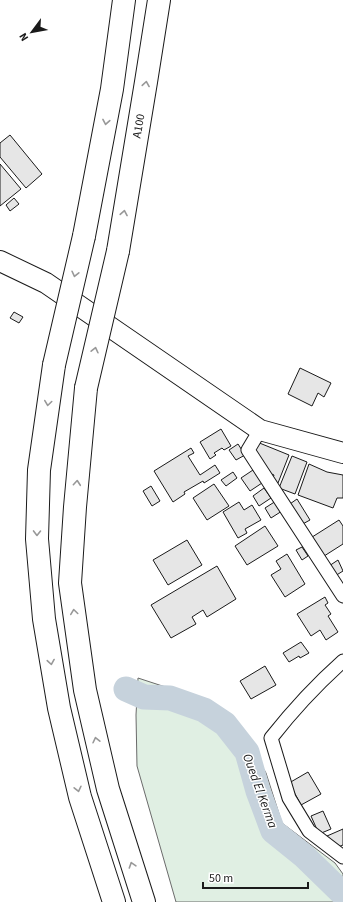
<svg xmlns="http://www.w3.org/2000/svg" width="343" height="902" font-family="'Source Sans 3',sans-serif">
  <rect width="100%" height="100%" fill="#fff"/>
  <path fill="#e0efe3" stroke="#6a6a6a" d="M138,678L196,697L244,733L266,773L282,823L335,863L343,874V902H176L137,766L136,715Z"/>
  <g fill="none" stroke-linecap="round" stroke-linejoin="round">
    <path stroke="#c6d2dc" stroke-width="25" d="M126,689L144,697L170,698L204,710L225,724L247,752L258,791L273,831L304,856L343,894"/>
  </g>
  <path fill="#e6e6e6" stroke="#1a1a1a" d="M10,135L42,174L26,188L0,157V143Z
    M0,164L21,189L0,206Z
    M14,198L19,204L10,211L6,205Z
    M14,312L23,317L19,323L10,318Z
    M300,368L331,383L324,397L318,393L312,406L288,394Z
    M221,429L231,446L224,450L222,448L214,453L216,455L210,459L200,442Z
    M257,442L289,455L278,483L272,481L274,475L267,472L252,452Z
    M238,444L245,455L236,460L229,450Z
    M191,448L194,453L188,456L200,475L215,465L220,473L204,483L203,481L184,492L185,494L173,502L154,471Z
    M292,456L307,462L295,494L279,488Z
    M309,464L327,472L343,475V498H337L333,508L298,495Z
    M253,470L262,483L250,491L241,478Z
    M233,472L237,478L226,486L221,480Z
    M214,484L229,506L207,520L193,498Z
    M151,486L160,501L152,506L143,491Z
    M264,488L271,498L259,506L253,496Z
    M297,499L310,520L299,526L287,506Z
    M276,501L282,511L271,518L265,508Z
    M239,502L244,510L252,505L261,520L245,529L247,533L238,538L223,512Z
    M339,520L343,526V544L321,558L309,539Z
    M265,526L278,546L247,565L235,546Z
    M187,540L202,565L168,585L153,560Z
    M302,547L308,556L302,560L296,550Z
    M287,554L305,584L285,597L271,575L281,569L276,561Z
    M338,560L343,571L335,576L329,566Z
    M217,566L236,599L207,617L203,610L192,617L196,624L171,638L151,605Z
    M325,597L328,603L325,605L331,614L328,616L338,632L326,640L320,630L311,636L297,614Z
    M301,642L309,653L300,658L299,656L289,662L283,653Z
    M265,666L276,685L251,699L240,681Z
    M308,772L321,794L301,805L289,783Z
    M323,811L331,829L319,834L311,816Z
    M343,829V845L336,848L329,841L327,836Z"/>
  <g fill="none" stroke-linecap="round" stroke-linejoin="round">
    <defs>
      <path id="street" d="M260,430L248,450L343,596
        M343,661C316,685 293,710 271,738L289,798L309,831L343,857"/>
      <path id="primary" d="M0,261L46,283L260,430L343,453"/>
      <path id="highway" d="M84,236L112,89L124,0
        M118,251L146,82L159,0
        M54,365L39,470L37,539L44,619L59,708L80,797L114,902
        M86,388L75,507L70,583L85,690L108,789L144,902"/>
    </defs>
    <use href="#street" stroke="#1a1a1a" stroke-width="15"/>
    <use href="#primary" stroke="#1a1a1a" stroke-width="22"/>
    <use href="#highway" stroke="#1a1a1a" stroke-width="24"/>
    <use href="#street" stroke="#fff" stroke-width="13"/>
    <use href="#primary" stroke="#fff" stroke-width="20"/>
    <use href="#highway" stroke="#fff" stroke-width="22"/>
    <defs>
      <path id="highway-bridge" d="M54,365L84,236
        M86,388L118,251"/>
    </defs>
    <use href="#highway-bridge" stroke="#1a1a1a" stroke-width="24" stroke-linecap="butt"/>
    <use href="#highway-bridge" stroke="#fff" stroke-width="22"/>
  </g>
  <defs><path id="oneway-chevron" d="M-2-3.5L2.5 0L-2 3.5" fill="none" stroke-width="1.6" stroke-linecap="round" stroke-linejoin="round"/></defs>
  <g stroke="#989898">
    <use href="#oneway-chevron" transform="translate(146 84) rotate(-81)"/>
    <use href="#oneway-chevron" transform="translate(106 122) rotate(100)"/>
    <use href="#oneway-chevron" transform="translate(124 213) rotate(-80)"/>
    <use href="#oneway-chevron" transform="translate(75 274) rotate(103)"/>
    <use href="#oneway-chevron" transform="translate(95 350) rotate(-77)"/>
    <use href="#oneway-chevron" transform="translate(48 403) rotate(98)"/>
    <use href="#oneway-chevron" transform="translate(77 483) rotate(-85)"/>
    <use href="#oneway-chevron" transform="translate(37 533) rotate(91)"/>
    <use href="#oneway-chevron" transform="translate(74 612) rotate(-98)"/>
    <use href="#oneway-chevron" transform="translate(51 662) rotate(81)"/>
    <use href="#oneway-chevron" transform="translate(96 740) rotate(-103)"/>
    <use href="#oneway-chevron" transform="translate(78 789) rotate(77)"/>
    <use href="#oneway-chevron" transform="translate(132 865) rotate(-108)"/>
  </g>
  <g text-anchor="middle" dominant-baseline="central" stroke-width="3" stroke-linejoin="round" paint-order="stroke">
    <g font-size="12" fill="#1a1a1a" stroke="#fff">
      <text transform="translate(139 126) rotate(-80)">A100</text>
    </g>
    <g font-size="13" font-style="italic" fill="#1a1a1a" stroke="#fff">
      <text transform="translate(260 791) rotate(70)">Oued El Kerma</text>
    </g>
  </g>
  <g transform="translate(32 32) rotate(238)" stroke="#ffffff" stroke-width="3" paint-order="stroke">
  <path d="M0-3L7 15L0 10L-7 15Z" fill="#1a1a1a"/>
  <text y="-6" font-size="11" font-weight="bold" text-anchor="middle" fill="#1a1a1a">N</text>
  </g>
  <path d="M203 882v6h105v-6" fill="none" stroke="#1a1a1a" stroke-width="2"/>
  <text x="209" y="882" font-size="12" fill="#1a1a1a" stroke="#ffffff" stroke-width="3" paint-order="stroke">50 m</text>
</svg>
